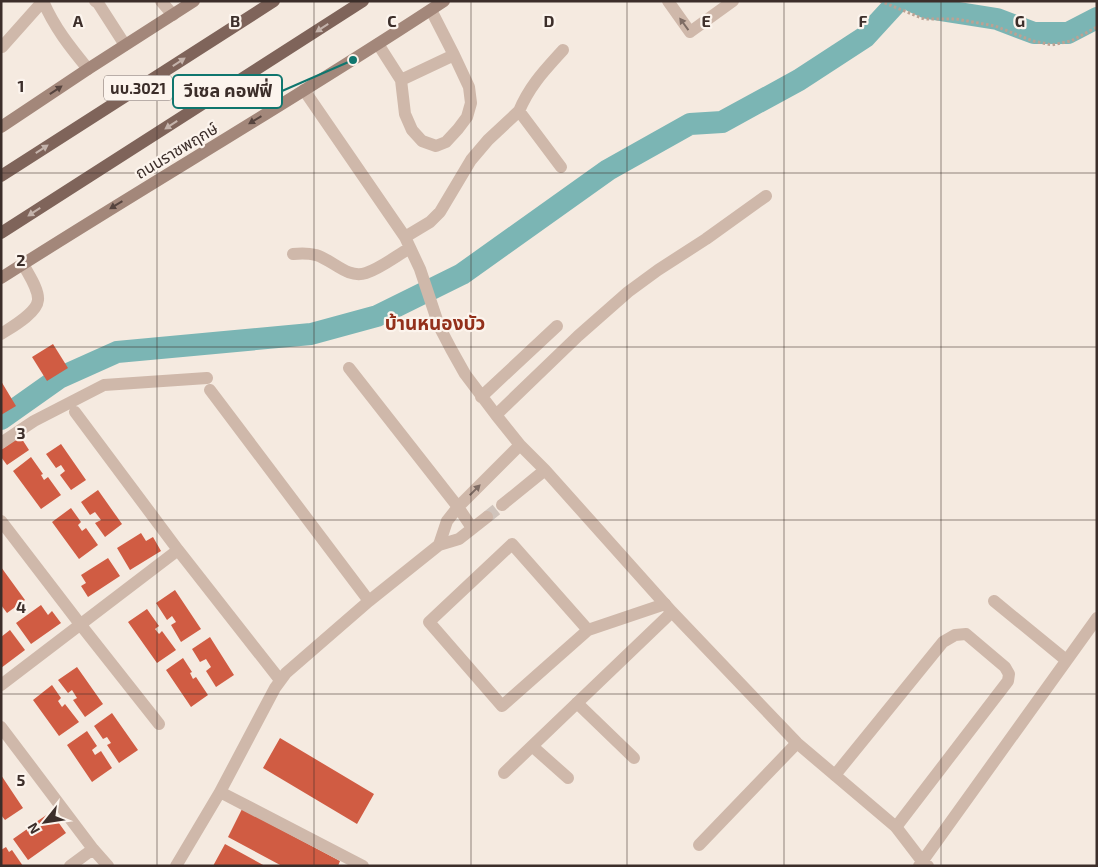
<svg xmlns="http://www.w3.org/2000/svg" width="1098" height="867" font-family="'Exo 2','Noto Sans Thai',sans-serif">
  <rect width="100%" height="100%" fill="#f5eae0"/>
  <g fill="none" stroke-linecap="round" stroke-linejoin="round">
    <path stroke="#7bb5b4" stroke-width="22" d="M912,1L927,8L997,19L1034,33H1068L1097,18
      M1,419L59,378L117,352L311,334L377,316L462,274L608,170L690,124L722,122L799,80L865,37L898,1"/>
  </g>
  <path fill="#d05c43" d="M53,344L68,368L47,381L32,357Z
    M1,381L16,406L1,415Z
    M20,436L29,450L7,465L1,457V450Z
    M61,444L86,480L71,490L60,475L65,471L61,465L56,468L46,454Z
    M31,457L43,474L41,475L44,480L48,477L61,495L41,509L13,471Z
    M98,490L122,524L105,537L95,523L101,520L95,512L90,515L81,502Z
    M71,508L81,522L78,525L82,531L86,528L98,545L79,559L52,522Z
    M141,533L146,541L153,537L161,551L130,570L117,548Z
    M108,558L120,576L88,597L81,586L86,583L81,575Z
    M1,567L25,600L7,613L1,605Z
    M175,590L201,629L181,642L171,625L176,622L172,616L167,620L156,603Z
    M41,605L48,615L52,611L61,623L31,644L16,623Z
    M147,609L159,626L155,629L159,634L162,631L176,650L157,663L128,622Z
    M10,630L25,650L1,668V637Z
    M210,637L234,675L216,687L206,671L211,667L206,659L200,662L192,649Z
    M183,658L192,672L190,673L193,679L196,677L208,695L191,707L166,670Z
    M77,667L103,704L85,717L73,700L77,698L72,690L68,693L58,680Z
    M52,685L61,698L58,701L62,707L65,704L79,722L59,736L33,700Z
    M112,713L138,750L119,763L107,745L111,743L107,737L103,739L94,726Z
    M87,731L97,746L92,750L95,755L101,751L112,768L92,782L67,745Z
    M280,738L374,794L357,824L263,768Z
    M1,775L23,808L5,820L1,815Z
    M242,809L340,861L338,866H282L228,837Z
    M51,812L66,833L28,860L13,839L30,827L33,831L39,827L36,822Z
    M225,844L265,866H213Z
    M6,847L9,852L12,850L23,866H1V850Z"/>
  <g fill="none" stroke-linecap="round" stroke-linejoin="round">
    <path stroke="#d0c4bc" stroke-width="12" stroke-dasharray="12 6" stroke-linecap="butt" d="M487,517L502,505"/>
    <path stroke="#bba294" stroke-width="3" stroke-dasharray="2.5 2.5" stroke-linecap="butt" d="M880,1L924,19H956L995,26L1033,41L1052,45L1071,41L1097,27"/>
    <path stroke="#cfb8aa" stroke-width="12" d="M43,1C54,27 70,47 88,69
      M95,1L98,3L125,45
      M161,1L173,15
      M668,1L690,32L733,1
      M378,44L401,80L405,114L412,130L422,141L436,146L446,142L458,129L467,117L471,103L469,87L454,55L431,10
      M2,47L43,1
      M401,80L454,55
      M1,334C12,327 37,313 38,300C39,289 28,274 23,264
      M588,630L512,544L429,622L502,706L588,630L665,604
      M577,703L634,758
      M835,775L943,642L955,635L966,634L1005,667L1009,674L1008,681L896,827"/>
    <path stroke="#cfb8aa" stroke-width="12" d="M304,90L405,237L420,269L439,326L451,349L465,374L496,415L520,445L545,470L672,612L797,743L896,827L922,861L928,866
      M519,111C530,85 545,70 563,50
      M405,237L430,222L440,212L471,160L488,140L519,111L561,167
      M293,254C301,253 308,253 316,255C333,260 347,279 366,273C381,268 396,256 410,248
      M349,368L458,507L472,528
      M210,390L369,601
      M481,397L557,326
      M75,412L178,550L280,680
      M496,415L578,336L628,292L658,270L706,239L766,196
      M1,443L34,421L104,385L207,378
      M502,505L545,470
      M1,521L80,624L159,724
      M439,545L447,521L458,507L520,445
      M994,601L1066,660
      M1,685L178,550
      M1,727L93,849L108,866
      M532,746L568,778
      M504,773L672,612
      M220,792L363,866
      M699,845L797,743
      M70,866L93,849
      M176,866L220,792L275,688L286,673L369,601L439,545L459,539L487,517
      M919,866L1097,618"/>
    <path stroke="#a3877a" stroke-width="12" d="M1,127L88,69L194,1
      M1,278C148,184 299,97 444,1"/>
    <path stroke="#7f645a" stroke-width="12" d="M1,176L274,1
      M1,233L363,1"/>
  </g>
  <defs><path id="oneway-solid" d="M-6-.8H1V-3.2L6.5 0L1 3.2V.8H-6Z" transform="scale(1.25)"/></defs>
  <g fill="#7e6c64">
    <use href="#oneway-solid" transform="translate(684 24) rotate(-126)"/>
    <use href="#oneway-solid" transform="translate(475 490) rotate(-45)"/>
  </g>
  <g fill="#c4b3ab">
    <use href="#oneway-solid" transform="translate(322 28) rotate(147)"/>
    <use href="#oneway-solid" transform="translate(179 62) rotate(-33)"/>
    <use href="#oneway-solid" transform="translate(171 125) rotate(147)"/>
    <use href="#oneway-solid" transform="translate(42 149) rotate(-33)"/>
    <use href="#oneway-solid" transform="translate(34 212) rotate(147)"/>
  </g>
  <g fill="#56443e">
    <use href="#oneway-solid" transform="translate(56 90) rotate(-34)"/>
    <use href="#oneway-solid" transform="translate(255 120) rotate(149)"/>
    <use href="#oneway-solid" transform="translate(116 205) rotate(149)"/>
  </g>
  <path fill="none" stroke="#3c2e2a" stroke-width="1" stroke-opacity="0.55" d="M157,1V866M314,1V866M471,1V866M627,1V866M784,1V866M941,1V866M1,173H1097M1,347H1097M1,520H1097M1,694H1097"/>
  <g text-anchor="middle" dominant-baseline="central" stroke-width="4.5" stroke-linejoin="round" paint-order="stroke">
    <rect fill="#fcf4ed" stroke="#766964" stroke-width="1" x="104" y="75.5" width="68" height="25" rx="4"/>
    <g font-size="15" font-weight="bold" fill="#3c2e2a">
      <text x="138" y="88">นบ.3021</text>
    </g>
    <g font-size="16" fill="#3c2e2a" stroke="#fcf4ed">
      <text transform="translate(176 150) rotate(-31)">ถนนราชพฤกษ์</text>
    </g>
    <g font-size="19" font-weight="bold" fill="#93301b" stroke="#fcf4ed">
      <text x="435" y="322">บ้านหนองบัว</text>
    </g>
  </g>
  <g font-size="16" text-anchor="middle" font-weight="bold" fill="#3c2e2a" stroke="#fcf4ed" stroke-width="4.5" stroke-linejoin="round" paint-order="stroke">
    <text x="78" y="27">A</text>
    <text x="235" y="27">B</text>
    <text x="392" y="27">C</text>
    <text x="549" y="27">D</text>
    <text x="706" y="27">E</text>
    <text x="863" y="27">F</text>
    <text x="1020" y="27">G</text>
    <text x="21" y="92">1</text>
    <text x="21" y="266">2</text>
    <text x="21" y="439">3</text>
    <text x="21" y="613">4</text>
    <text x="21" y="786">5</text>
  </g>
  <path fill="none" stroke="#0f766e" stroke-width="2" d="M353 60L282 91"/>
  <circle fill="#0f766e" stroke="#fcf4ed" stroke-width="2" cx="353" cy="60" r="5"/>
  <rect fill="#fcf4ed" stroke="#0f766e" stroke-width="2" x="173" y="75" width="109" height="33" rx="5"/>
  <g font-size="18" text-anchor="middle" font-weight="bold" fill="#3c2e2a">
    <text x="228" y="97">วีเซล คอฟฟี่</text>
  </g>
  <rect width="1098" height="867" fill="none" stroke="#3c2e2a" stroke-width="5"/>
  <g transform="translate(45 822) rotate(240)" stroke="#fcf4ed" stroke-width="4" paint-order="stroke">
  <path d="M0-4L9 19L0 12L-9 19Z" fill="#3c2e2a"/>
  <text y="-8" font-size="14" font-weight="bold" text-anchor="middle" fill="#3c2e2a">N</text>
  </g>
</svg>
